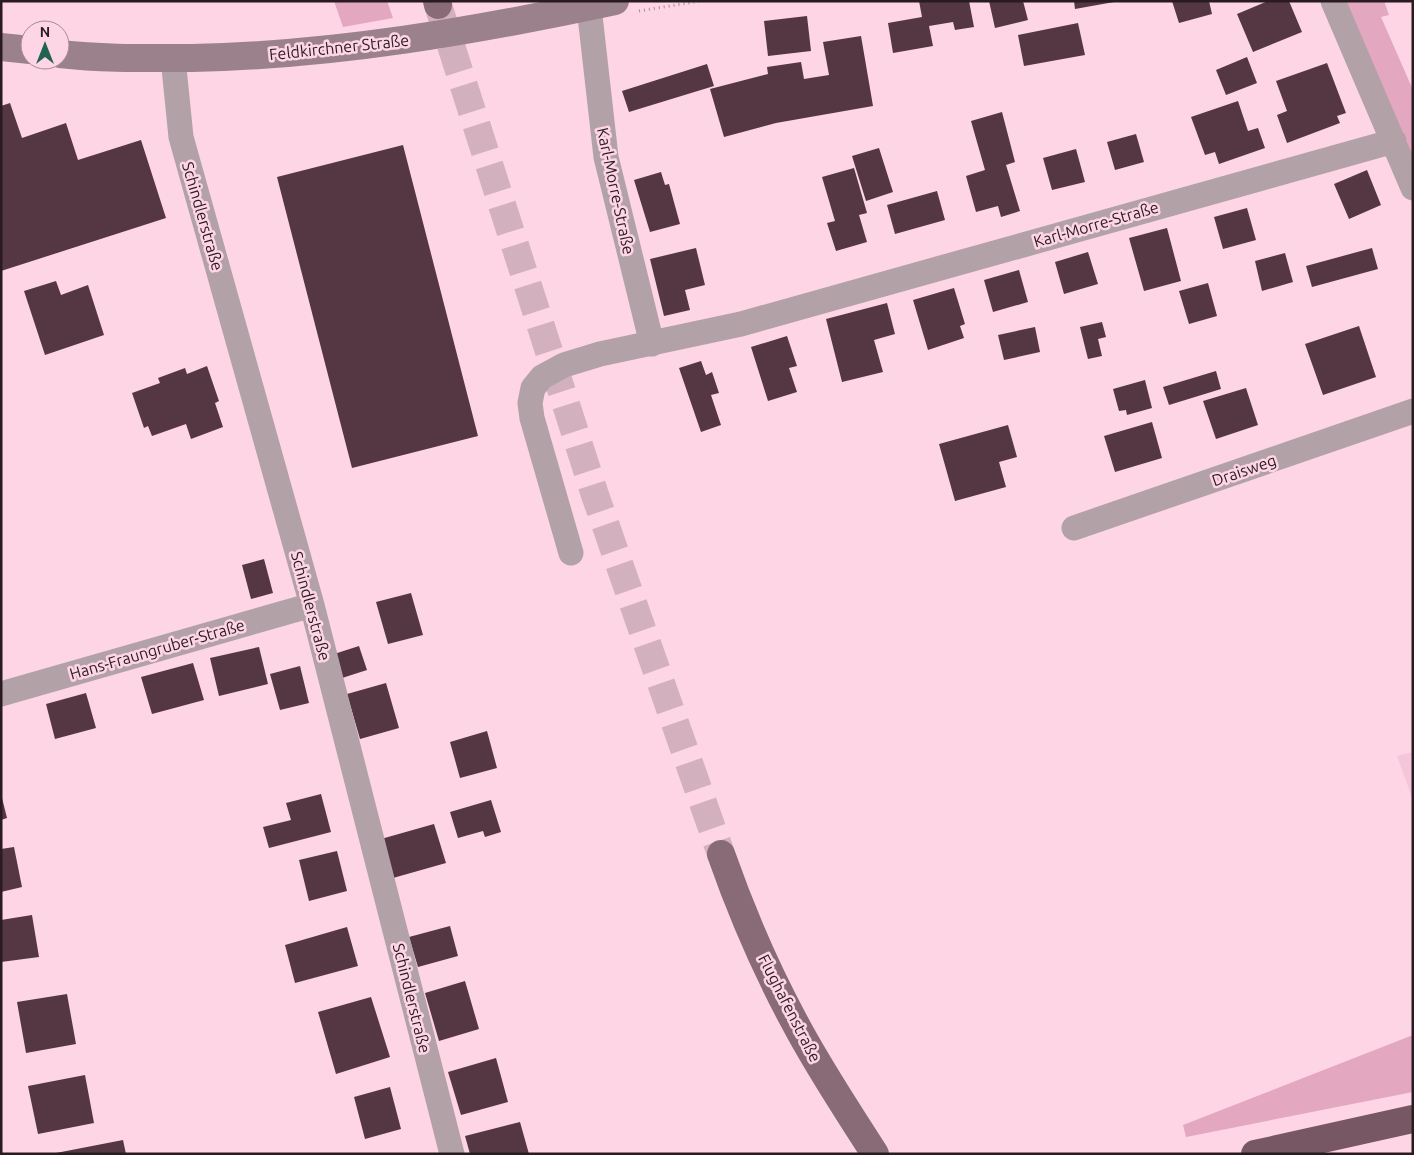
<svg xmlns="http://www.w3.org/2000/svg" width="1414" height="1155" font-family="Ubuntu,sans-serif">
  <rect width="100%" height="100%" fill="#fdd5e5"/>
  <path fill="#f5c6d9" d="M1413,752V800L1397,756Z"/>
  <path fill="#e4a7c0" d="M334,1H387L393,18L343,27Z
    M1344,1H1384L1389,15L1381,17L1413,90V169Z
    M1413,1035V1092L1186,1137L1183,1125Z"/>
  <path fill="#553643" d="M919,1H969L974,27L955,30L953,22L929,26L933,46L893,53L888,23L922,17Z
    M989,1H1023L1028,20L995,28Z
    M1074,1H1114V2L1075,9Z
    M1172,1H1209L1212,14L1179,23Z
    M1268,1H1289L1302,32L1253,52L1237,14Z
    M807,16L811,51L768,56L764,21Z
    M1078,23L1085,55L1024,66L1018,35Z
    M861,36L873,106L776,123L724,137L710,89L768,74L767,67L801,62L804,79L829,75L823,42Z
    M1247,57L1257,83L1226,95L1216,70Z
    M1327,63L1346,113L1337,116L1340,123L1287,143L1277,115L1287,111L1276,81Z
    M707,64L714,86L629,112L622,91Z
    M1238,101L1248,131L1258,128L1265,148L1219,164L1215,152L1205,155L1191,117Z
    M10,103L22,138L66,123L78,160L141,140L166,218L1,271V106Z
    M1002,112L1015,162L1006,165L1020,211L1001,217L998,206L976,212L966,176L985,170L971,121Z
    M1136,134L1144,162L1115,170L1107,142Z
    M403,145L478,436L352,468L277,177Z
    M879,148L893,192L866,201L852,156Z
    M1076,149L1085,182L1052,190L1043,158Z
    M854,168L867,213L859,215L867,242L836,251L827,223L835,221L822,177Z
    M1367,170L1381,205L1349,219L1334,184Z
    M661,172L665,185L669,184L680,224L650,232L634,180Z
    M937,191L945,220L895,234L887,205Z
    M1247,208L1256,240L1223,249L1214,217Z
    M1167,228L1181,281L1144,291L1129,238Z
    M696,248L705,285L685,290L690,310L664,316L650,259Z
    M1372,248L1378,269L1312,287L1306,266Z
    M1088,252L1098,284L1064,294L1055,262Z
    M1285,253L1293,282L1262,291L1255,261Z
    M1019,270L1028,302L993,312L984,280Z
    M56,281L61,295L88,285L104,335L45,355L24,291Z
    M1208,283L1217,316L1189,324L1179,291Z
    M954,288L965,324L960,326L964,338L928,350L913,300Z
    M887,303L895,334L874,340L883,372L842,382L826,319Z
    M1102,322L1106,337L1098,339L1102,356L1088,359L1080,327Z
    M1359,326L1376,377L1323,395L1305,344Z
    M1035,327L1040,352L1004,360L998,335Z
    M787,336L797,366L789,368L797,392L768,401L751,347Z
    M701,361L706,375L712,372L719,393L711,395L721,425L701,432L679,368Z
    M207,366L219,401L215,403L223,427L191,439L186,424L152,436L148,426L144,428L132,393L160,383L158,378L185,368L187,374Z
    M1216,371L1221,389L1169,405L1163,387Z
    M1145,380L1152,408L1127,415L1126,410L1119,411L1113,389Z
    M1246,388L1258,425L1216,439L1203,401Z
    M1152,422L1162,458L1115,472L1104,436Z
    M1008,425L1017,457L999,462L1006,487L955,501L939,444Z
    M264,559L273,593L251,599L242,565Z
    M411,593L423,635L388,644L376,602Z
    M359,646L367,670L339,679L331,655Z
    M259,647L268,684L219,696L210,658Z
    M193,663L204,700L152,714L141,677Z
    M300,666L309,703L280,710L270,674Z
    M386,683L399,728L360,739L347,694Z
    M86,693L96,728L55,739L46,704Z
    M487,731L497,768L460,778L450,742Z
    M1,794L7,818L1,820Z
    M321,794L331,832L269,848L263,827L291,820L286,803Z
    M491,800L501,832L485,837L483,831L458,838L450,812Z
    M434,824L446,863L393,878L381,839Z
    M14,847L22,887L1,892V849Z
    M337,851L347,891L309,901L299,860Z
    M32,915L39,957L1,962V920Z
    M450,926L458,956L418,967L409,937Z
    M347,927L358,966L295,983L285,945Z
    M465,981L479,1029L439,1041L425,993Z
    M67,994L76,1044L26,1053L17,1002Z
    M371,997L390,1057L336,1074L318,1012Z
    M496,1058L508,1102L461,1115L448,1072Z
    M85,1075L94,1123L38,1134L28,1086Z
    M390,1087L401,1129L365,1139L354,1097Z
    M520,1122L529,1154H470L465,1136Z
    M123,1140L126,1154H56V1153Z"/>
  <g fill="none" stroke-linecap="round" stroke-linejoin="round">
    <path stroke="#d3b0be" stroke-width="28" stroke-dasharray="28 14" stroke-linecap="butt" d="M438,5L595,495L721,854"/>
    <path stroke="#a88b97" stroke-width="3" stroke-dasharray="1 4" stroke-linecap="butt" d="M639,11L700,1"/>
    <path stroke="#b2a1a7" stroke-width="25" d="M1333,1L1413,188
      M589,7L606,157L652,344
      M173,58L181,137L312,605L452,1154
      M1074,528L1413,411
      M571,553L532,418L530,403L533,388L542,377L564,365L600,354L741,324L1394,141
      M1,694L312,605"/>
    <path stroke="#9a818b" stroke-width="28" d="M1,47L30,50
      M60,54C104,59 148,58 192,58C336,55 474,31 615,1"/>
    <path stroke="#886b77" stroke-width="28" d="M437,1L438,5
      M721,854C741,911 765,967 794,1021C818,1067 847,1110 875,1154"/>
    <path stroke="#785765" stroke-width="28" d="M1255,1154L1413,1119"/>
  </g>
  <g text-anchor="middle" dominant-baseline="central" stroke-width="5" stroke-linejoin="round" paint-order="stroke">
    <g font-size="16" fill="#291b21" stroke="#fdd5e5">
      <text transform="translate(339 47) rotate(-6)">Feldkirchner Straße</text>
      <text transform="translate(616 191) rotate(78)">Karl-Morre-Straße</text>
      <text transform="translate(203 216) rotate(74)">Schindlerstraße</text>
      <text transform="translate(1096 224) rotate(-16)">Karl-Morre-Straße</text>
      <text transform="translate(1244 470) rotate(-19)">Draisweg</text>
      <text transform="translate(311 606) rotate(75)">Schindlerstraße</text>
      <text transform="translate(157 649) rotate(-16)">Hans-Fraungruber-Straße</text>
      <text transform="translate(412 998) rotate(76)">Schindlerstraße</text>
      <text transform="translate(790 1008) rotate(63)">Flughafenstraße</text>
    </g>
  </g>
  <rect width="1414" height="1155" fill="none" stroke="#291b21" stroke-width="5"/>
  <g transform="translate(45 45)"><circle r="24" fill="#fdd5e5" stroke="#a88b97"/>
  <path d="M0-4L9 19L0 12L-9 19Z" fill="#216251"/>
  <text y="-8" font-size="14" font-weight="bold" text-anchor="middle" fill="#291b21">N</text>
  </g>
</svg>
